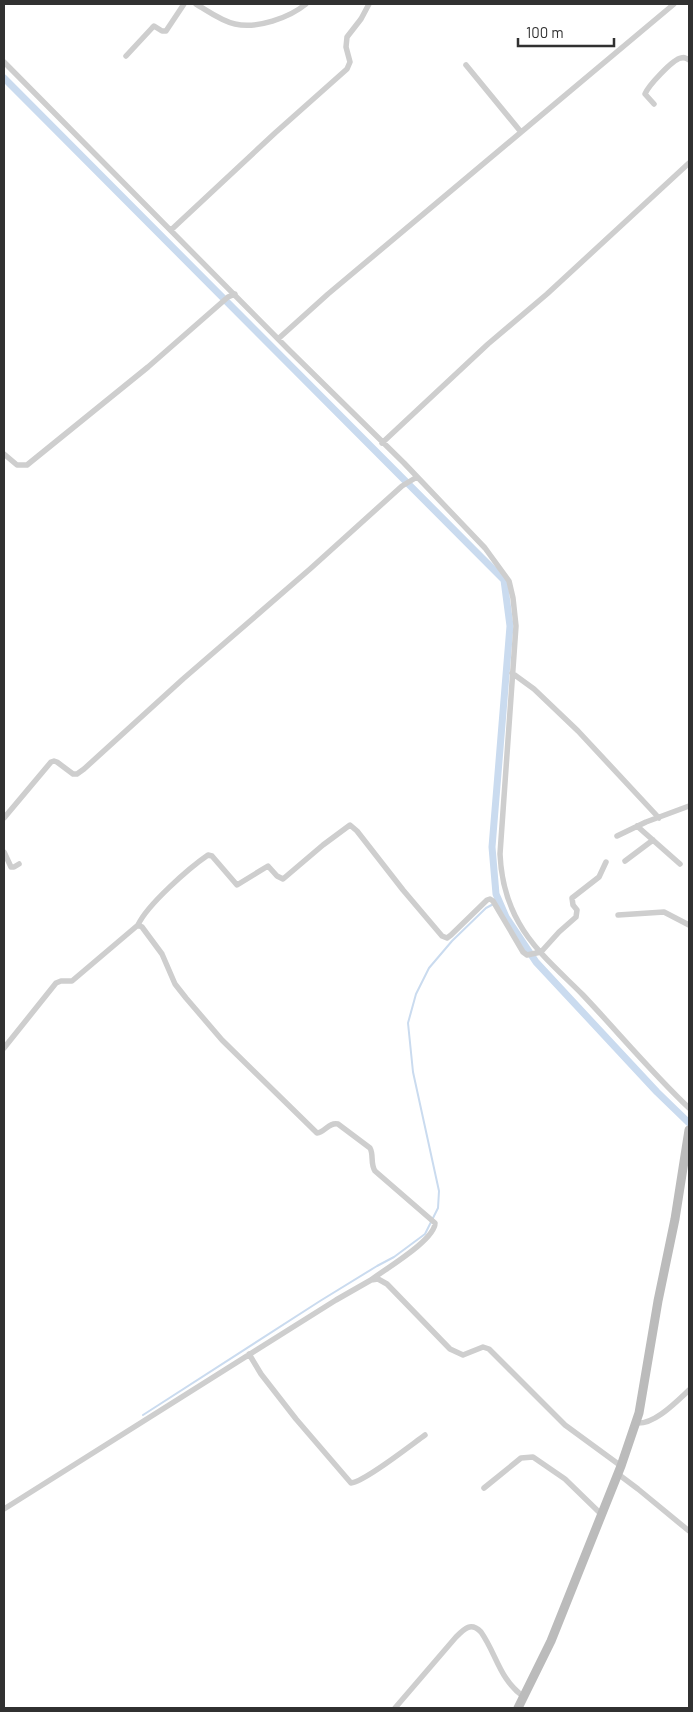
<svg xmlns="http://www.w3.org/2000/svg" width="693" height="1712" font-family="Barlow,sans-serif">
  <rect width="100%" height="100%" fill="#fff"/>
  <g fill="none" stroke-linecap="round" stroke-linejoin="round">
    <path stroke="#cadbef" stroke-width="2" d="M143,1415L320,1301L377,1266L394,1257L425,1234L438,1208L439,1191L413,1072L408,1023L416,994L429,968L452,941L486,908L499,901"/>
    <path stroke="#cadbef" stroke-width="7" d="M4,78L504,580L510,626L492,847L496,894L506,917L536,962L657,1092L689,1123"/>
    <path stroke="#cecece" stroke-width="5.5" d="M196,4C208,11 221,21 235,24C257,29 289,18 306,4
      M126,56L152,28L154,26L162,31H166L184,4
      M4,62L289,350L404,463L485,548L509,581L513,598L516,626L500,854C501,877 507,902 519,923C534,950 560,972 582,994C618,1032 651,1072 689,1108
      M466,65L521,132
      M654,104L645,94C648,86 673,59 681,58C685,57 686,58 689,60
      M171,230L275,133L347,69L350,62L346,47L347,37L361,19L369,4
      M278,339L328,294L674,4
      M382,443L488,344L547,294L689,163
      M4,454L17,465H27L148,367L228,297L235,294
      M512,673L534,689L578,731L659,818
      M4,818L51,762L54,761L57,762L73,774H77L84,769L183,679L310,569L402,486L417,477
      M637,826L680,864
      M617,836L646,822L689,806
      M4,852L11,867H14L19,864
      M625,861L653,840
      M618,915L664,912L689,925
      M138,925C147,905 189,868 208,855L212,856L237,885L268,866L277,876L283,879L323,845L350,825L357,831L403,890L442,936L447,938L451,935L487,900L490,899L493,901L523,952L527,955L541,952L559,932L576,917L577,910L573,905L572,898L599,877L606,862
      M4,1048L56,983L61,981H72L138,925L142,927L162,954L175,984L186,998L222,1040L317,1133C325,1132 329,1122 338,1124L370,1148C374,1155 370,1163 375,1171L435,1223C435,1240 385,1269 371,1280
      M249,1354L261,1374L296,1419L351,1483C364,1482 411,1445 425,1435
      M636,1423C654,1425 676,1402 689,1390
      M618,1474L638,1489L689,1531
      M484,1488L521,1458L533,1457L565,1479L601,1514
      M4,1509L336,1300L371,1280L378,1279L387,1284L450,1349L463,1355L483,1347L489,1349L565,1425L621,1466
      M395,1708L456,1637C465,1628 471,1622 481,1632C497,1655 499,1679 524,1697"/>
    <path stroke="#bbb" stroke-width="9" d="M518,1708L551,1641L621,1466L639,1413L658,1301L675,1219L689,1130"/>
  </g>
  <rect width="693" height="1712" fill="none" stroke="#313131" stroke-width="10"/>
  <path d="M518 38v8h96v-8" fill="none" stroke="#313131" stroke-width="2.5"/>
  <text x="526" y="38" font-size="15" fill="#313131" stroke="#ffffff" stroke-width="4" paint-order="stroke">100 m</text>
</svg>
